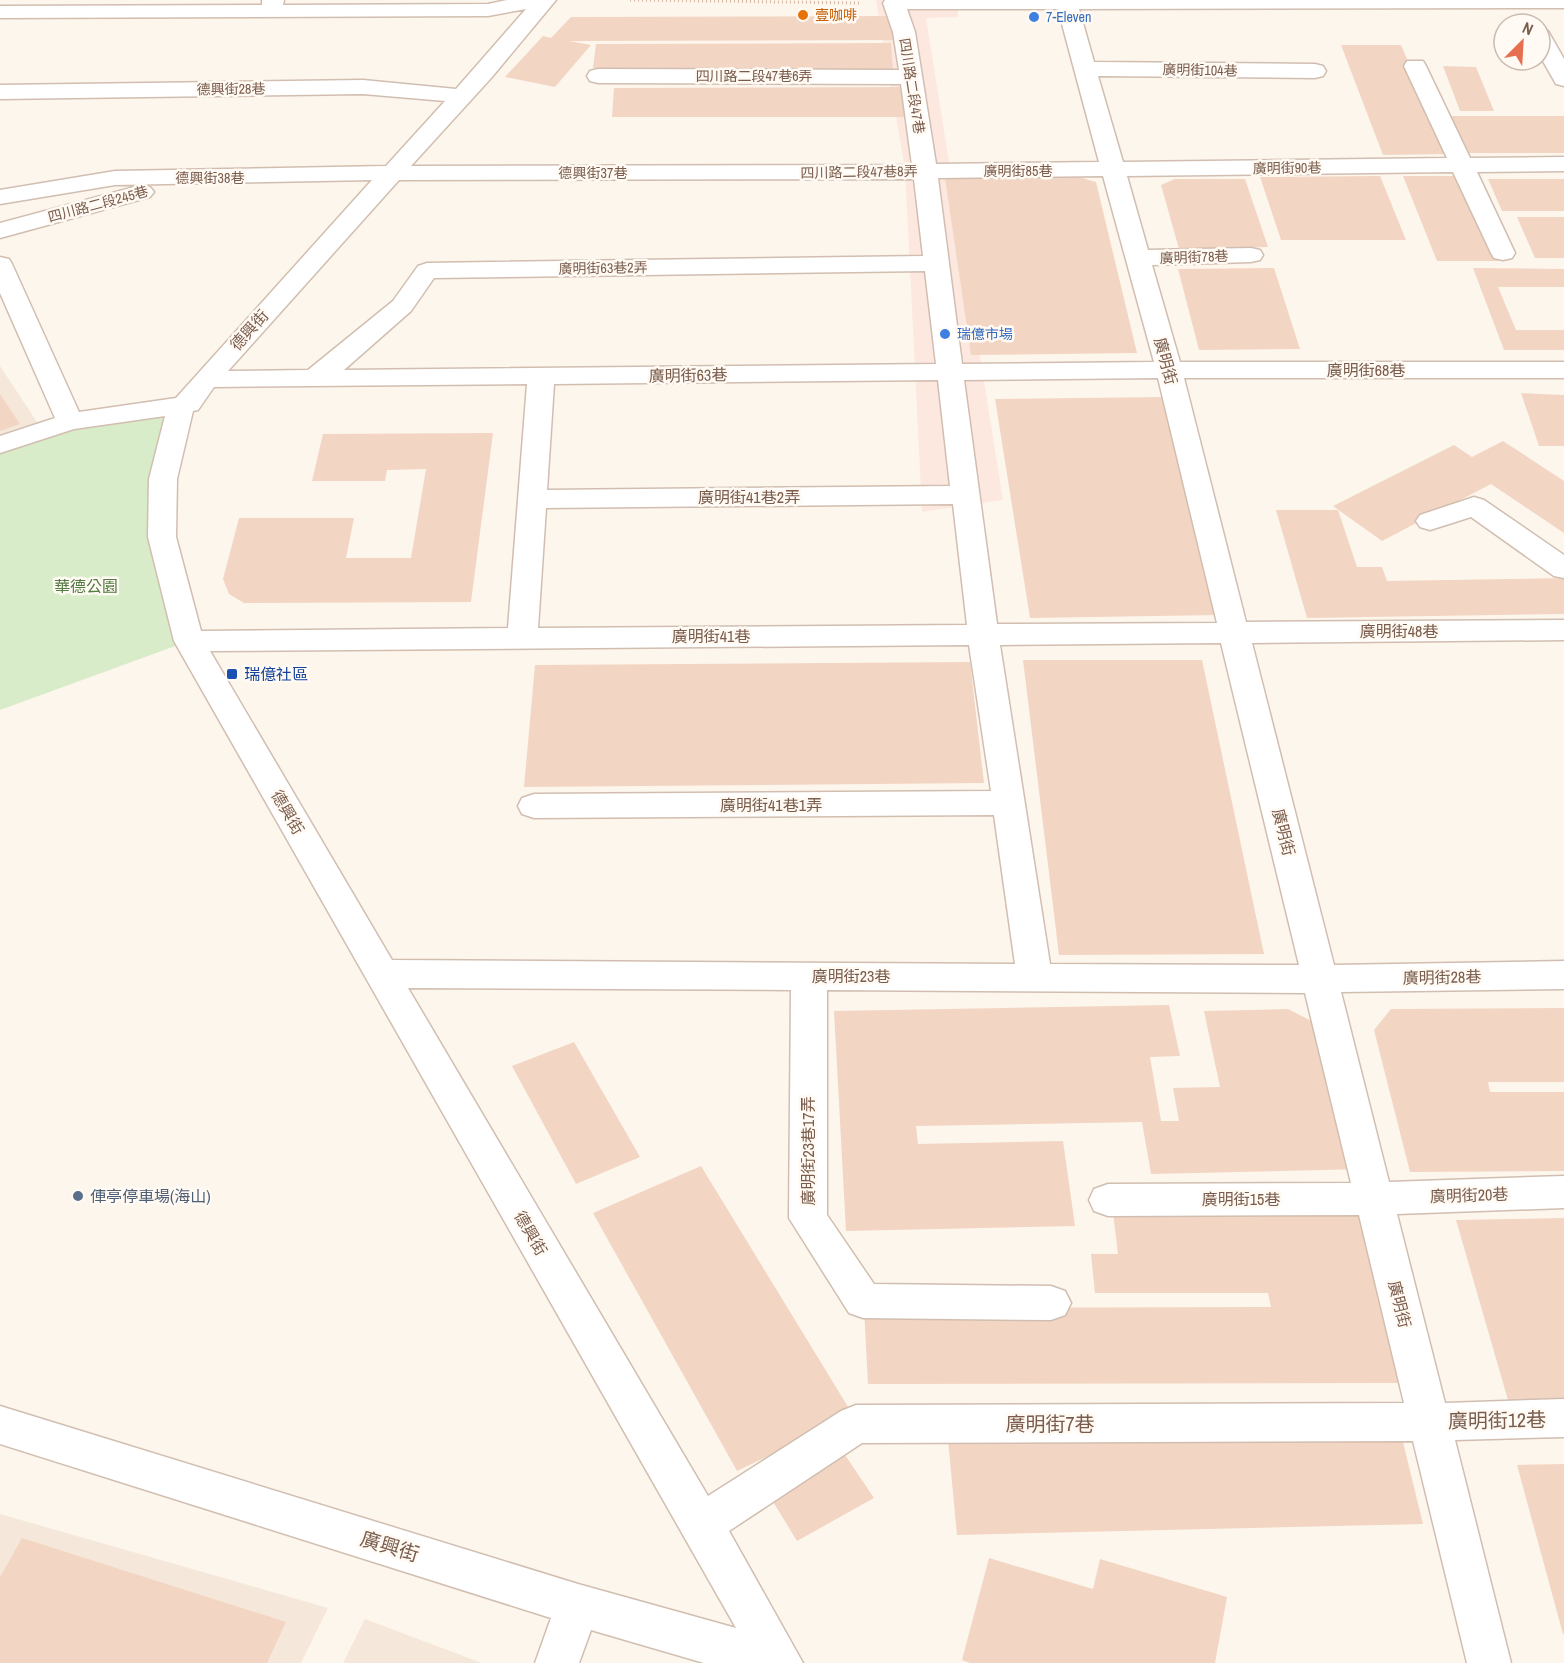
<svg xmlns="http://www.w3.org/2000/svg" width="1564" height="1663" font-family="'Archivo Narrow','Noto Sans TC',sans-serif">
  <rect width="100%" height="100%" fill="#fdf6ec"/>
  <path fill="#f5e8da" d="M0,366L39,425L0,438Z
    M0,1514L328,1608L301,1663H0Z
    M365,1619L482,1663H343Z"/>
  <path fill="#fde8e0" d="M876,0H958V17L926,18L1003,500L922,512L905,169Z"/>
  <path fill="#d8ecc9" d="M180,410L162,537L189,641L0,710V447L70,422Z"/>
  <path fill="#f3d5c3" d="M895,16L897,40L569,41L591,45L555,87L505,77L543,36L551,38L571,17Z
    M891,43L893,71L745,72V68H593L596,44Z
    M1341,45H1401L1448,154L1383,155Z
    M1443,66L1476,67L1494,111H1460Z
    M918,87L921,117H612L614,88Z
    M1442,116H1564V153H1457Z
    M1380,176L1406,240H1281L1260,177Z
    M1403,176H1457L1487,216L1507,261H1437Z
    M1079,177L1096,182L1137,353L971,355L945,178Z
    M1175,179H1245L1268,247L1179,249L1161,185Z
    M1488,179H1564V211H1502Z
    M1517,217H1564V258H1535Z
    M1274,268L1300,349L1199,350L1178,269Z
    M1473,268L1564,269V287H1498L1516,330H1564V350H1504Z
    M1521,393L1564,395V446H1539Z
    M0,394L20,424L0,431Z
    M1165,397L1219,615L1030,618L995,399Z
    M493,433L471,602L244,603L229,594L223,579L239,518H354L346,558H411L426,469L387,470L385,481H312L323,434Z
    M1503,441L1564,481V533L1491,484L1382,541L1333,506L1454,445L1472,457Z
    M1276,510H1338L1357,567H1382L1387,581L1564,578V614L1307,618Z
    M1023,660H1202L1264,954L1059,955Z
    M970,662L984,783L524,787L535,665Z
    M1169,1005L1180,1056L1150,1057L1161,1121H1179L1173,1088L1220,1087L1204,1011L1288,1009L1329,1030L1364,1169L1151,1174L1142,1122L916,1126L918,1144L1063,1141L1075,1226L846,1231L834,1011Z
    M1564,1008V1082H1488L1490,1092H1564V1171L1410,1172L1374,1030L1391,1009Z
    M574,1042L640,1157L576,1184L512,1066Z
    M701,1166L853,1415L737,1471L593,1213Z
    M1113,1213H1364L1402,1383L868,1384L864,1308L1271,1307L1268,1293H1095L1091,1254H1118Z
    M1564,1218V1406L1510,1407L1456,1220Z
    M1400,1430L1423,1524L957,1535L948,1440Z
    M839,1446L874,1498L797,1541L764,1487Z
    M1564,1464V1634H1563L1517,1465Z
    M22,1538L286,1622L267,1663H0V1577Z
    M989,1558L1093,1589L1100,1559L1227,1597L1215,1663H970L962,1660Z"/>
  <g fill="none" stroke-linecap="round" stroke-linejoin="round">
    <defs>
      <path id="minor" d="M262,0H284L283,5L488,4L507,0H556L492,77L411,166L912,165L901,84L598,83L590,81L587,76L590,71L598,69L899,70L893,32L883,3L885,0H1564V8L1079,9L1094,62L1315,64L1323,66L1326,71L1323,76L1315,78L1098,76L1123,162L1447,158L1404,66L1407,61H1423L1426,66L1470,158L1564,157V171L1477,172L1515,253L1512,258L1503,260L1494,258L1491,253L1453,172L1127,176L1148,250L1251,248L1260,250L1263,255L1260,260L1251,262L1152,265L1180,362H1564V378H1184L1246,622L1564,620V640L1252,643L1334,965L1564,961V989L1341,992L1389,1182L1564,1176V1208L1397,1214L1445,1403L1564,1399V1437L1455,1440L1511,1663H1467L1413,1441L862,1443L729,1531L803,1663H704L591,1630L579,1663H535L551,1618L0,1444V1406L578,1584L736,1628L174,641L148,537L149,479L165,416L74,429L0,453V436L55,418L0,293V257L9,259L12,264L79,412L176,398L372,180L115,185L0,204V190L115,171L386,166L445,101L363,94L0,99V85L363,80L456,89L526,9L488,16L0,18V6L262,5ZM907,9H1058L1099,162L936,164L915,32ZM1103,176L1154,362L962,364L938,178ZM914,179L923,256L427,263L418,266L393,301L308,370L228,371L399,180ZM925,271L936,364L344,370L411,311L434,278ZM1158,378L1217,623L997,624L964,380ZM938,380L950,486L547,490L554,384ZM527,384L508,628L201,631L176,537L177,479L193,411L198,410L214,387ZM953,504L967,625L538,628L546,508ZM1221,643L1299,965L1050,964L1000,645ZM969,645L991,791L534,794L522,798L518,806L522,814L534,818L994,815L1015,964L392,960L210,651ZM408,988L791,990L789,1218L849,1313L863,1318L1051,1320L1065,1315L1071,1303L1065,1291L1051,1286L874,1284L827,1215V990L1305,993L1351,1183L1108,1184L1094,1189L1089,1200L1094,1211L1108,1216L1359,1215L1404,1403L856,1405L841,1411L708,1496Z
        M1540,30L1548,31L1564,59V86L1556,84L1540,56Z
        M142,185L150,187L154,192L150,197L0,238V223Z
        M1474,497L1484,500L1564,555V578L1554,576L1471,517L1430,530L1420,527L1416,521L1420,515Z"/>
    </defs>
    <use href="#minor" stroke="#d1beb0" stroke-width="3"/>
    <path stroke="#d9b8a5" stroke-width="3" stroke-dasharray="1 3" stroke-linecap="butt" d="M630,0L860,3"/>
    <use href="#minor" fill="#fff" fill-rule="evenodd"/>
  </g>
  <circle fill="#e8710a" stroke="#fffaf3" stroke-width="2" cx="803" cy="15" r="6"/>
  <g fill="#3f7fe0" stroke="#fffaf3" stroke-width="2">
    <circle cx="1034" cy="17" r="6"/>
    <circle cx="945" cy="334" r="6"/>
  </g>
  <rect fill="#1a4fb4" stroke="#fffaf3" stroke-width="2" x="226" y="668" width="12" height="12" rx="3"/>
  <circle fill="#5c6f8a" stroke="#fffaf3" stroke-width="2" cx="78" cy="1196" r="6"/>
  <g text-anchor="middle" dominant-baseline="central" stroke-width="5" stroke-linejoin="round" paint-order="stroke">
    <g font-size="14" fill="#c56008" stroke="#fffaf3" text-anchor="start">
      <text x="815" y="15">壹咖啡</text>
    </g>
    <g font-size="14" fill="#366cbe" stroke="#fffaf3" text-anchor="start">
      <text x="1046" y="17">7-Eleven</text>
      <text x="957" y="334">瑞億市場</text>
    </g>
    <g font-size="14" fill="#7a5c4d" stroke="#fffaf3">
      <text transform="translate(1200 70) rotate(1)">廣明街104巷</text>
      <text x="754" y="76">四川路二段47巷6弄</text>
      <text transform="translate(912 86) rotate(81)">四川路二段47巷</text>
      <text transform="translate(231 89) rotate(-1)">德興街28巷</text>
      <text transform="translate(1287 168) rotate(-1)">廣明街90巷</text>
      <text x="1018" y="171">廣明街85巷</text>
      <text transform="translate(859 172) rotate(-1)">四川路二段47巷8弄</text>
      <text x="593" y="173">德興街37巷</text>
      <text x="210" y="178">德興街38巷</text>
      <text transform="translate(98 204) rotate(-15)">四川路二段245巷</text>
      <text transform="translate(1194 257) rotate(-2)">廣明街78巷</text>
      <text transform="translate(603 268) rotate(-1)">廣明街63巷2弄</text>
    </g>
    <g font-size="16" fill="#7a5c4d" stroke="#fffaf3">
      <text transform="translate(249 330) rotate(-48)">德興街</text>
      <text transform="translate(1166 361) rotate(75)">廣明街</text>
      <text x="1366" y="370">廣明街68巷</text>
      <text transform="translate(688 375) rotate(-1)">廣明街63巷</text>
      <text x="749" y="497">廣明街41巷2弄</text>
      <text x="1399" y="631">廣明街48巷</text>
      <text x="711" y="636">廣明街41巷</text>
      <text x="771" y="805">廣明街41巷1弄</text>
      <text transform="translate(288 812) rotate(60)">德興街</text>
      <text transform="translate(1284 832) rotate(76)">廣明街</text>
      <text x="851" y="976">廣明街23巷</text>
      <text transform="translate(1442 977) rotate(-1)">廣明街28巷</text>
      <text transform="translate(808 1151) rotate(-90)">廣明街23巷17弄</text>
      <text transform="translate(1469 1195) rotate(-2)">廣明街20巷</text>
      <text x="1241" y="1199">廣明街15巷</text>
      <text transform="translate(531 1233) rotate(60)">德興街</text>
      <text transform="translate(1400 1304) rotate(76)">廣明街</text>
    </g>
    <g font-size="16" fill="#537a41" stroke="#fffaf3">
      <text x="86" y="586">華德公園</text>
    </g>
    <g font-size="16" fill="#164399" stroke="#fffaf3" text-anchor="start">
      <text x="244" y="674">瑞億社區</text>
    </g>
    <g font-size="16" fill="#4e5e75" stroke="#fffaf3" text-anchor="start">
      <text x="90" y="1196">俥亭停車場(海山)</text>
    </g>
    <g font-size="20" fill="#7a5c4d" stroke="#fffaf3">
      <text transform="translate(1497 1420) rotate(-1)">廣明街12巷</text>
      <text x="1050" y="1423">廣明街7巷</text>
      <text transform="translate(390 1546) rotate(17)">廣興街</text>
    </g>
  </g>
  <g transform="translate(1522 42) rotate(24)"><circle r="28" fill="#fffaf3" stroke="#cabbb1" stroke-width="1.5"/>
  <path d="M0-4.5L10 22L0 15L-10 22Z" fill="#e76f51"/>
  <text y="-9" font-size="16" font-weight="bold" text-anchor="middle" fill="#7a5c4d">N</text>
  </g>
</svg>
